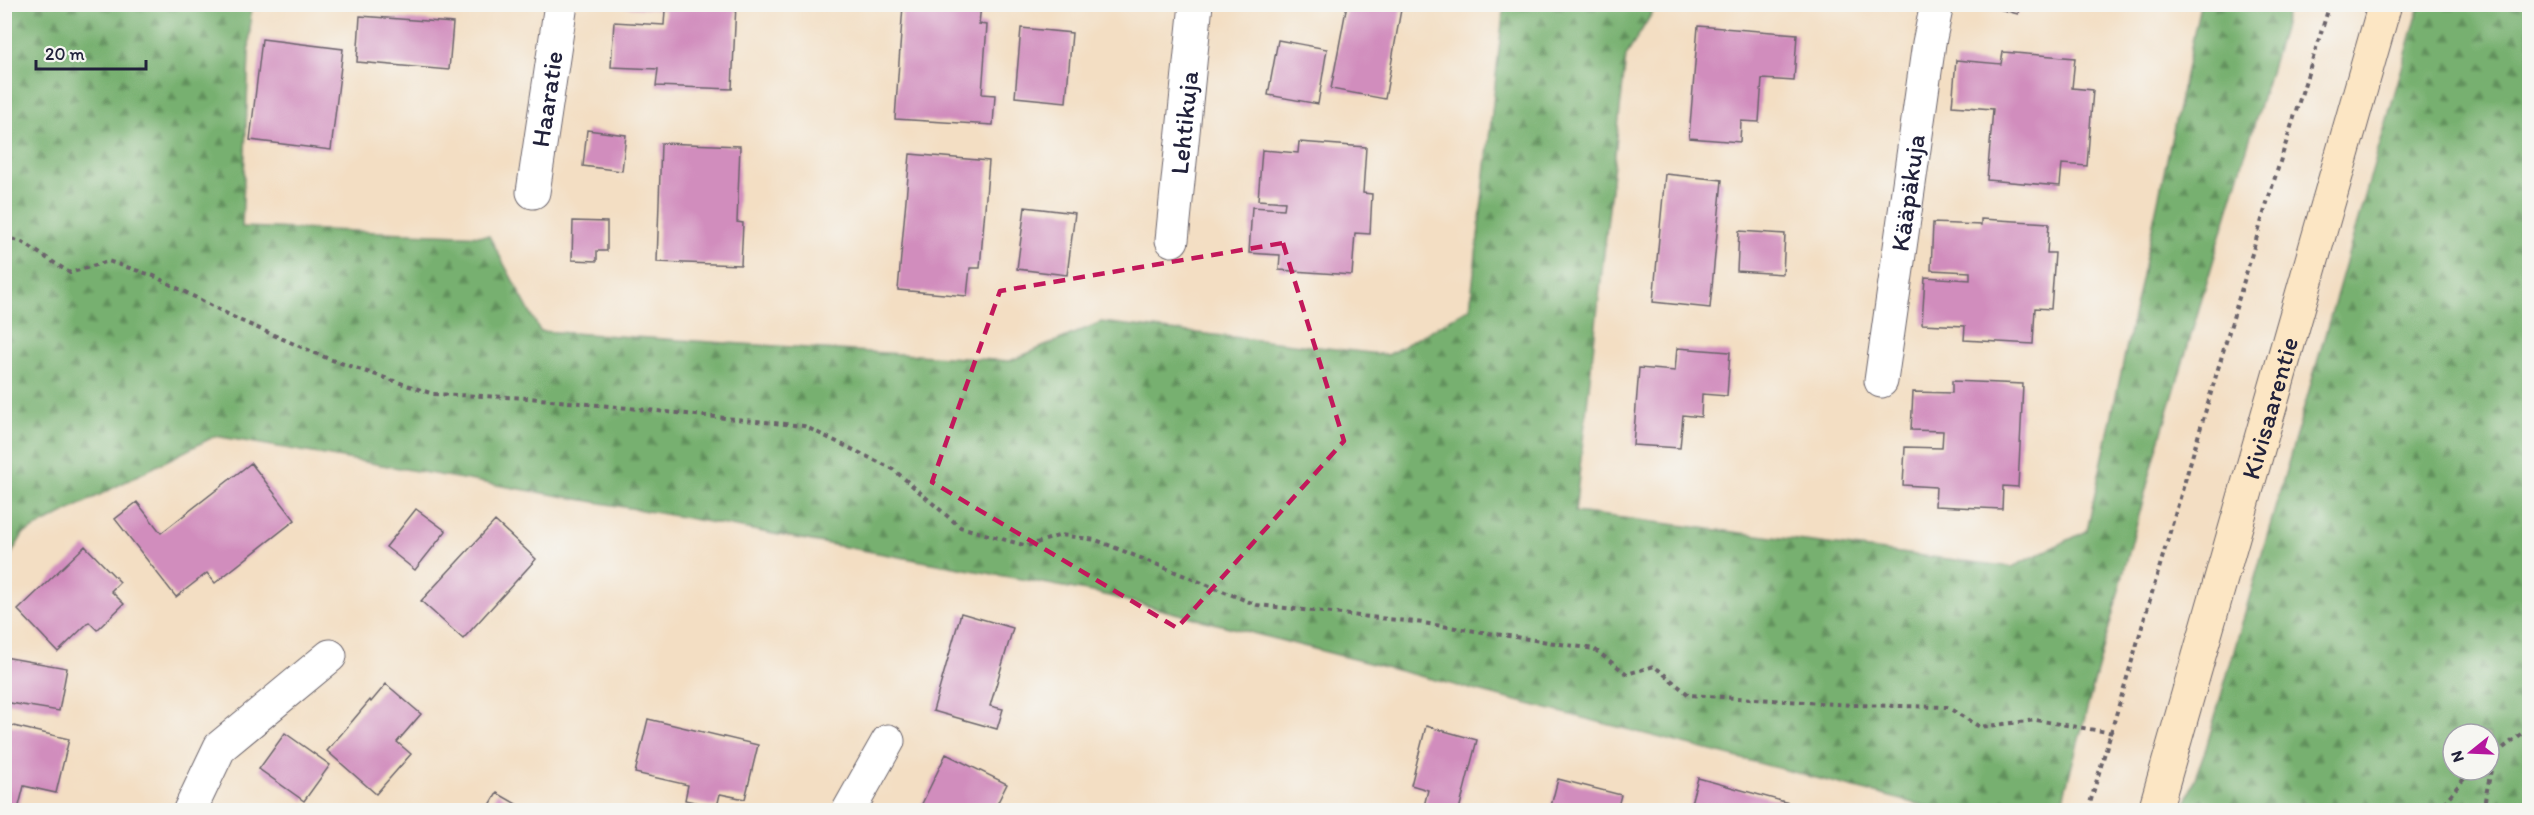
<svg xmlns="http://www.w3.org/2000/svg" width="2534" height="815" font-family="Itim,sans-serif">
  <defs>
    <pattern id="forest-firs" width="22" height="20" patternUnits="userSpaceOnUse" patternTransform="scale(1.5)"><rect width="22" height="20" fill="#77b06f"/><path d="M5 1l3.5 6h-7zM16 11l3.5 6h-7z" fill="#618f5c"/></pattern>
  </defs>
  <rect width="100%" height="100%" fill="#f6f6f2"/>
  <filter id="ink" filterUnits="userSpaceOnUse"><feTurbulence type="fractalNoise" baseFrequency=".0167" numOctaves="2"/><feDisplacementMap in="SourceGraphic" scale="12" xChannelSelector="R" yChannelSelector="G"/><feConvolveMatrix kernelMatrix="1 2 1 2 8 2 1 2 1" color-interpolation-filters="sRGB"/></filter>
  <filter id="wash" filterUnits="userSpaceOnUse"><feTurbulence type="fractalNoise" baseFrequency=".008" numOctaves="4" result="noise"/><feDisplacementMap in="SourceGraphic" scale="24" xChannelSelector="R" yChannelSelector="G"/><feGaussianBlur stdDeviation="1.35" result="paint"/><feColorMatrix in="noise" values="0 0 0 0 0 0 0 0 0 0 0 0 0 0 0 0 0 1.4 0 .05"/><feComposite in="paint" operator="in"/></filter>
  <g filter="url(#wash)">
    <rect width="100%" height="100%" fill="#f3dec3"/>
    <path fill="url(#forest-firs)" stroke="#4c6955" stroke-width="1.5" fill-rule="evenodd" d="M5,4L251,5L242,227L489,236L540,331L1010,361L1101,322L1388,355L1470,308L1504,5H1657L1626,56L1575,512L2012,567L2087,531L2200,5H2290L2156,452L2060,810H1941L1097,593L676,516L215,436L23,534L5,565Z
      M2420,5H2529V810H2183L2206,748ZM2453,734H2489V770H2453Z"/>
    <g id="blocks">
      <path fill="#d18dbd" d="M620,4H736L732,89L656,86L658,69L611,67L614,22L664,25L665,10L620,7Z
        M1347,4H1402L1385,99L1331,89Z
        M1980,4H2020L2018,14Z
        M903,5H981L979,24L987,25L982,94L995,95L993,125L895,119Z
        M360,16L453,23L449,70L357,62Z
        M1698,26L1797,34L1794,81L1762,79L1759,122L1741,121L1740,142L1689,138Z
        M1021,28L1072,33L1066,102L1015,97Z
        M262,39L343,49L331,150L250,140Z
        M1278,40L1327,49L1318,104L1268,95Z
        M2003,52L2075,58L2072,88L2093,90L2087,166L2062,164L2060,186L1987,180L1993,109L1952,106L1956,60L2001,64Z
        M587,130L626,135L622,171L583,166Z
        M1299,142L1366,147L1363,193L1372,194L1370,234L1355,233L1352,275L1279,270L1280,255L1249,253L1252,207L1284,209L1285,202L1258,200L1262,150L1298,153Z
        M661,143L740,146L737,222L743,223L741,265L657,262Z
        M910,154L989,161L980,268H970L967,296L898,290Z
        M1665,174L1722,180L1710,308L1653,302Z
        M1025,207L1075,213L1067,275L1017,269Z
        M1981,219L2049,223L2047,253H2055L2051,309L2035,308L2033,344L1964,340L1965,326L1922,324L1925,277L1970,280V272L1931,270L1933,223L1981,225Z
        M573,221L607,222V251H597V261L572,260Z
        M1739,231L1785,234L1783,274L1737,271Z
        M1677,348L1730,352L1727,396L1702,394L1701,417L1683,415L1680,448L1633,445L1639,368L1675,371Z
        M1952,381L2023,384L2018,487L2003,486L2002,509L1935,506L1936,487L1903,485L1905,447L1942,448L1943,431L1911,430L1913,392L1952,393Z
        M251,463L295,520L215,583L207,573L176,597L115,519L137,502L161,533Z
        M416,509L446,531L415,570L386,547Z
        M495,521L536,559L463,639L421,601Z
        M85,546L120,582L111,591L124,604L97,630L89,622L58,652L18,610Z
        M961,613L1013,628L990,706L1003,709L997,729L933,711Z
        M4,657L67,668L59,711L4,702Z
        M386,684L421,714L397,742L411,754L376,794L327,751L370,700L371,702Z
        M648,719L758,745L745,799L720,794L717,807L685,800L688,785L635,773Z
        M5,724L69,739L56,793L24,786L18,810H5Z
        M1426,726L1477,740L1459,810H1423L1428,790L1411,785Z
        M285,733L330,765L304,801L259,769Z
        M946,754L1007,784L994,810H919Z
        M1698,778L1814,810H1689Z
        M1558,779L1621,795L1617,810H1550Z
        M497,793L527,810H487Z"/>
    </g>
  </g>
  <g filter="url(#ink)">
    <use href="#blocks" fill-opacity="0" stroke="#6b646b" stroke-width="1.5"/>
    <g fill="none" stroke-linecap="round" stroke-linejoin="round">
      <defs>
        <g id="street">
          <path id="s1" d="M533,192L561,4"/>
          <path id="s2" d="M1172,240L1196,4"/>
          <path id="s3" d="M1881,381L1929,43L1937,4"/>
          <path d="M190,810L220,747L330,656"/>
          <path d="M849,810L888,741"/>
        </g>
        <g id="secondary">
          <path id="s4" d="M2155,810L2385,4"/>
        </g>
      </defs>
      <use href="#street" stroke="#6b646b" stroke-width="35"/>
      <use href="#secondary" stroke="#6b646b" stroke-width="35"/>
      <path stroke="#6b646b" stroke-width="4" stroke-dasharray="4.5 4.5" stroke-linecap="butt" d="M4,237L22,242L70,273L108,261L154,276L239,320L329,359L433,394L530,398L804,426L893,469L960,527L1027,546L1061,535L1096,540L1257,605L1416,622L1594,649L1627,674L1654,666L1689,695L1853,705L1947,707L1980,727L2036,720L2113,733
        M2489,759L2530,727
        M2088,810L2266,206L2330,4
        M2438,810L2463,780L2475,770
        M2483,810L2494,755"/>
      <use href="#street" stroke="#fff" stroke-width="33"/>
      <use href="#secondary" stroke="#fce6c4" stroke-width="33"/>
    </g>
  </g>
  <path fill="none" stroke="#c2185b" stroke-width="4.5" stroke-dasharray="12 8" stroke-linejoin="round" d="M1283,243L1344,441L1177,628L932,482L1000,291Z"/>
  <g text-anchor="middle" dominant-baseline="central" stroke-width="4.5" stroke-linejoin="round" paint-order="stroke">
    <g font-size="26" fill="#22223b" stroke="#f6f6f2">
      <text stroke="none"><textPath href="#s1" startOffset="94">Haaratie</textPath></text>
      <text stroke="none"><textPath href="#s2" startOffset="118">Lehtikuja</textPath></text>
      <text stroke="none"><textPath href="#s3" startOffset="190">Kääpäkuja</textPath></text>
      <text stroke="none"><textPath href="#s4" startOffset="418">Kivisaarentie</textPath></text>
    </g>
  </g>
  <rect width="2534" height="815" fill="none" stroke="#f6f6f2" stroke-width="24"/>
  <g transform="translate(2471 752) rotate(252)"><circle r="28" fill="#f6f6f2" stroke="#a1a1a9" stroke-width="1.5"/>
  <path d="M0-4.5L10 22L0 15L-10 22Z" fill="#b5179e"/>
  <text y="-9" font-size="16" font-weight="bold" text-anchor="middle" fill="#22223b">N</text>
  </g>
  <path d="M36 60v9h110v-9" fill="none" stroke="#22223b" stroke-width="3"/>
  <text x="45" y="60" font-size="18" fill="#22223b" stroke="#f6f6f2" stroke-width="4.5" paint-order="stroke">20 m</text>
</svg>
